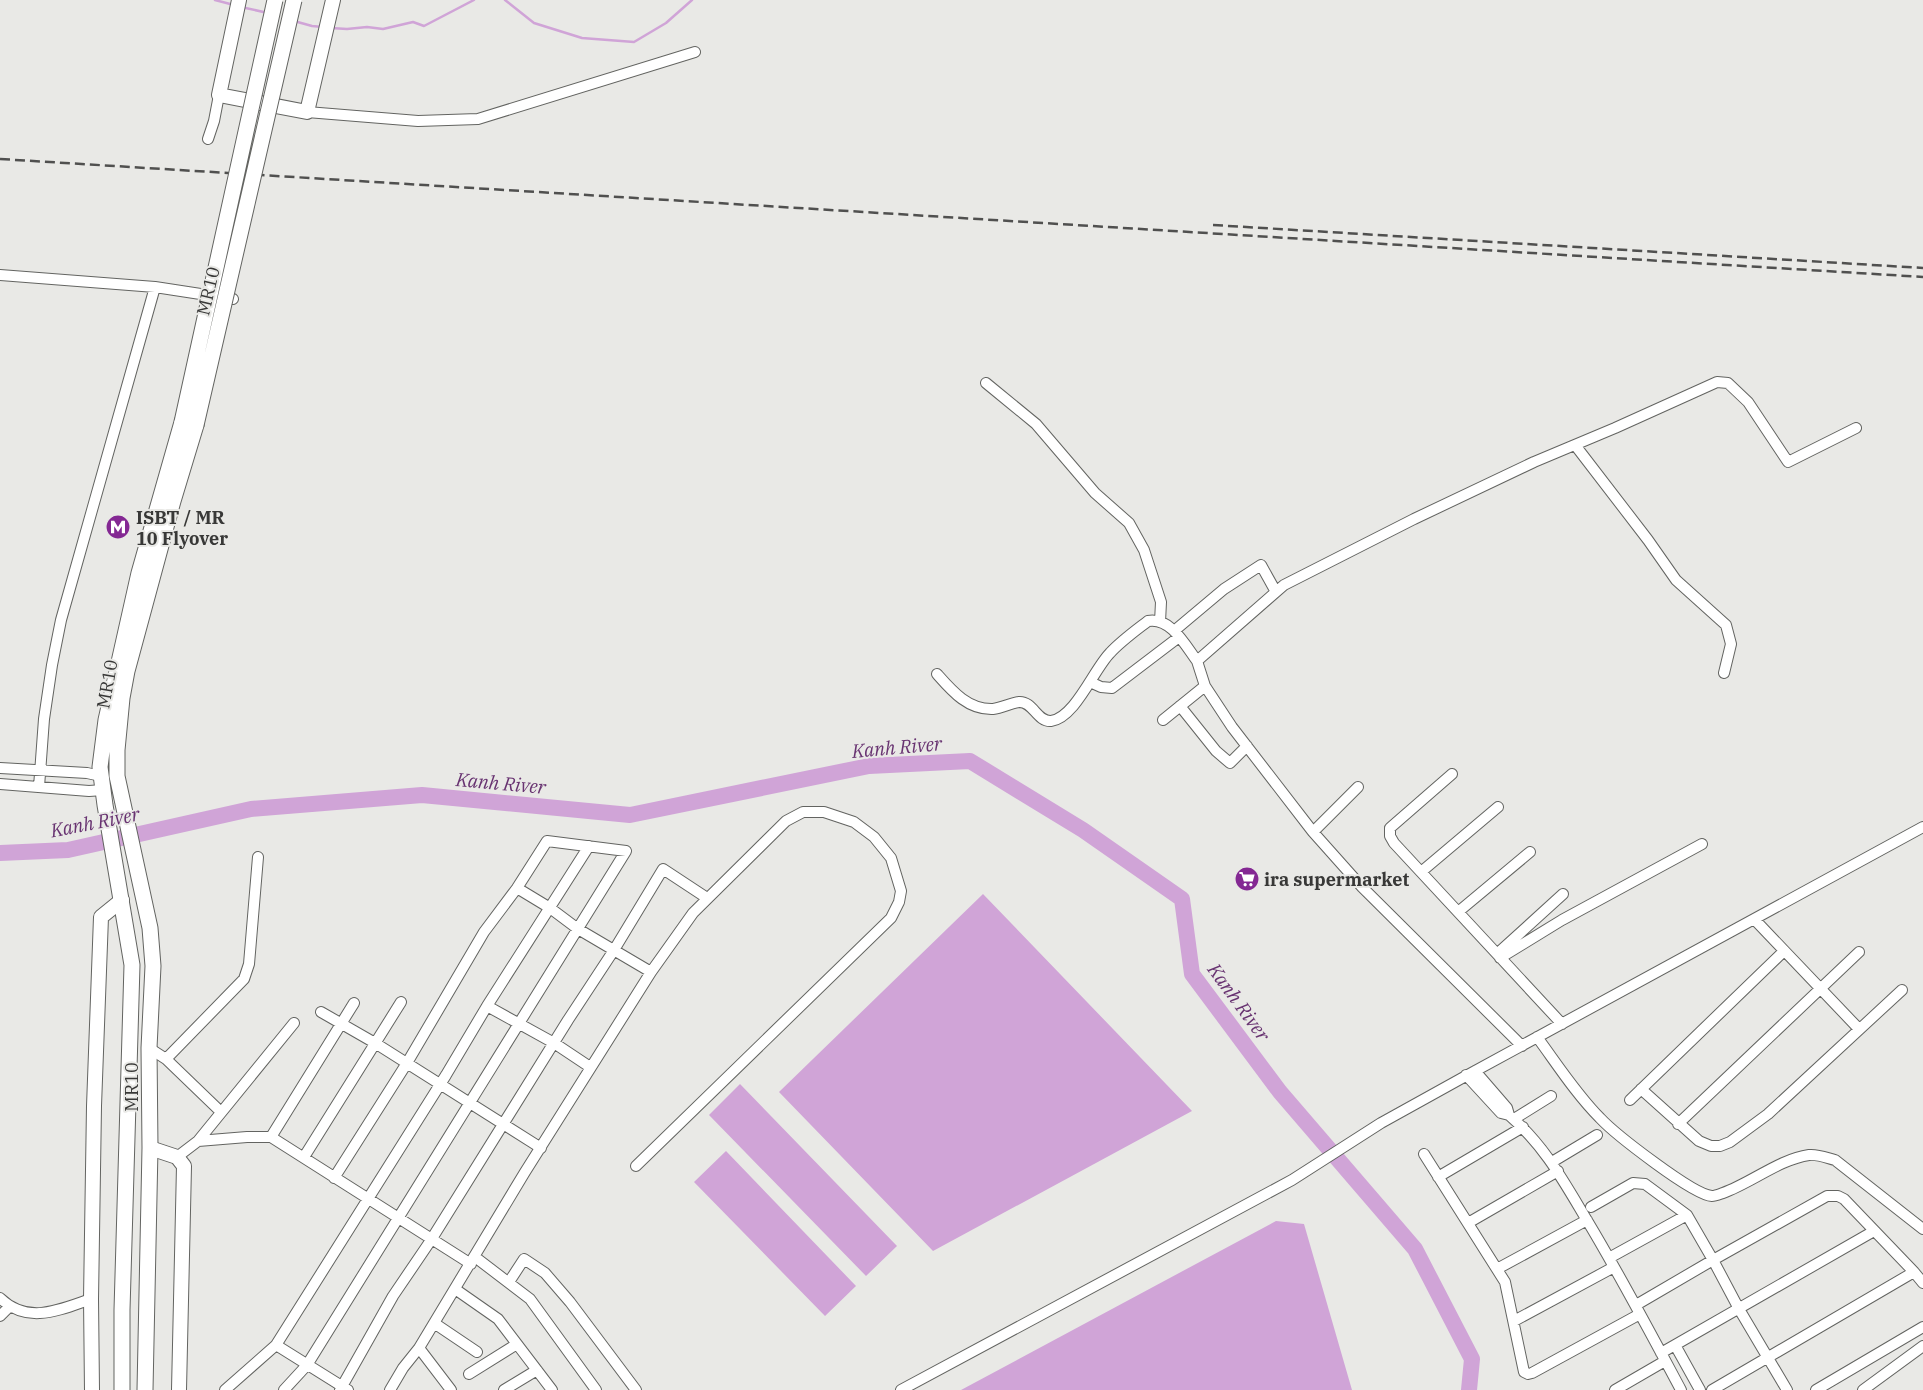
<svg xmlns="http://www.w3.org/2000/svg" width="1923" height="1390" font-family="'IBM Plex Serif',serif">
  <rect width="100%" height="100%" fill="#e9e9e6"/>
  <path fill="#d0a4d7" d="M983,894L1192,1111L933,1251L779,1092Z
    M740,1084L897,1246L866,1276L709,1115Z
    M726,1151L856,1286L825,1316L694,1182Z
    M1276,1221L1304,1224L1352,1390H961Z"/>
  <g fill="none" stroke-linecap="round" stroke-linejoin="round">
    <path stroke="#d0a4d7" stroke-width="2.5" d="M215,0L234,5
      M505,0L534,23L582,38L634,42L666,23L692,0
      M241,7L268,13
      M294,21L312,26L323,27
      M331,28L347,29L367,27L383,29L413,22L424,26L474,0"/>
    <path stroke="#d0a4d7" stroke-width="16" d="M0,853L68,850L251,809L422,795L630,815L869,766L970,761L1083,830L1182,899L1192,974L1280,1092L1415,1249L1472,1359L1469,1390"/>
    <defs>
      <path id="street" d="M307,112L418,121L478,119L695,52
        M208,139L214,121L219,95
        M0,275L155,287L233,299
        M986,383L1036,424L1095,493L1129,523L1144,550L1161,602L1160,622
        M1575,445L1648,540L1676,580L1726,625L1731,644L1724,673
        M1174,631L1224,589L1261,565L1276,592
        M937,674C952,691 968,710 993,709C1002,708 1011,703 1019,702C1033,701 1037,722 1051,721C1075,718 1094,669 1110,653C1121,641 1135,631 1148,621C1171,617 1185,645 1197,661
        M1090,682L1101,687L1112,688L1179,637
        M1180,706L1216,751L1230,763L1247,746
        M1163,720L1205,686
        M0,768L87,773L101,776
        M1452,774L1390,828V836L1394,843L1562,1024
        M0,784L89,791L103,790
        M39,787L44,719L52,665L61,620L155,287
        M1313,832L1358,787
        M1421,872L1498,807
        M517,888L550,908L578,929L651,972
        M1458,912L1530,852
        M1755,920L1859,1029
        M1497,954L1563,894
        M1500,958L1562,920L1702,844
        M487,1006L554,1043L590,1067
        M321,1012L375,1043L541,1148
        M1537,1037C1557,1064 1576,1094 1600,1118C1615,1134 1693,1195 1712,1196C1715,1196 1720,1194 1723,1193C1751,1183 1780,1159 1809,1155C1818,1154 1827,1158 1835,1160L1923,1229
        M1522,1046L1362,887L1313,832L1232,727L1205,686L1197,661L1284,585L1414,519L1534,462L1615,428L1717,382L1728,383L1748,402L1788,462L1856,428
        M149,1048L166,1059L221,1112
        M166,1059L244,979L249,964L258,857
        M1466,1075L1501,1113L1509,1115L1507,1108L1475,1071
        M1641,1089L1699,1141L1711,1146H1720L1730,1142L1768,1114L1902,990
        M1630,1100L1784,951
        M1509,1115C1545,1146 1564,1182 1588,1222C1621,1277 1651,1334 1681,1390
        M1514,1119L1551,1096
        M1678,1124L1859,952
        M271,1137L354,1003
        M198,1141L294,1023
        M1424,1154L1505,1282L1524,1372L1528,1374L1532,1373L1640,1314
        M177,1157L198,1141L247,1137H271L471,1264
        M304,1157L401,1002
        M1552,1162L1597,1135
        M1438,1177L1523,1127
        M1591,1207L1633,1183L1645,1184L1687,1215L1713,1260L1827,1196H1838L1844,1199L1914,1272L1923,1283
        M1468,1223L1558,1171
        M475,1257L530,1299L596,1390
        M1609,1258L1687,1215
        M1497,1269L1587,1220
        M509,1282L524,1259L545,1273L570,1302L636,1390
        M455,1289L498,1319L552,1390
        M0,1298C28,1325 59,1310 91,1299
        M1636,1305L1713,1260L1739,1309L1787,1390
        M0,1316L10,1306
        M1514,1321L1614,1267
        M434,1323L477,1352
        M1675,1345L1700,1390
        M419,1348L451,1390
        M1661,1353L1874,1231
        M469,1374L517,1344
        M225,1390L276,1345
        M284,1390L307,1365L626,851L547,841L517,888L484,932L407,1063L334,1178
        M340,1390L393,1296L431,1240L568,1020L614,950L663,869L707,898
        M348,1390L276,1345L446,1075L487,1006L589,846
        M390,1390L403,1368L419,1348L525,1172L651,972L693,913L786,821L803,812H824L854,822L874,837L891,858L901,891L899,902L891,918L636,1166
        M504,1390L537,1370
        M901,1390L1292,1180L1381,1123L1464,1077L1923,827
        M1615,1390L1665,1361
        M1712,1390L1914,1272
        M1816,1390L1923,1327
        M1863,1390L1923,1346"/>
      <path id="secondary" d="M239,0L219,95L307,112L333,0
        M150,1148L177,1157L184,1166L179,1390
        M92,1390L91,1299L94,1106L101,917L122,900"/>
      <path id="primary" d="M122,1390V1310L132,965L105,805L100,767L106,720L139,573L182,422
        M145,1390L150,1148L149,1048L153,966L150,928L117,776V750L122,698L127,671L173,501L196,425"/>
    </defs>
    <use href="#street" stroke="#636461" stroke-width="12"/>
    <use href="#secondary" stroke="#636461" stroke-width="16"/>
    <use href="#primary" stroke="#636461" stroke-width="17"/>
    <use href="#street" stroke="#fff" stroke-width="10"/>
    <use href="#secondary" stroke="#fff" stroke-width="14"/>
    <use href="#primary" stroke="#fff" stroke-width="15"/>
    <path stroke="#50504f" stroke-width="2.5" stroke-dasharray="10 5" stroke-linecap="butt" d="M0,159L1923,277
      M1213,225L1923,268"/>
    <defs>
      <path id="primary-bridge" d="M182,422L275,0
        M196,425L294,0"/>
    </defs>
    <use href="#primary-bridge" stroke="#636461" stroke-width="17" stroke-linecap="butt"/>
    <use href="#primary-bridge" stroke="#fff" stroke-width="15"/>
  </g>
  <defs>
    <symbol id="metro-disc" viewBox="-11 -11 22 22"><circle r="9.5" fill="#842893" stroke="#e9e9e6"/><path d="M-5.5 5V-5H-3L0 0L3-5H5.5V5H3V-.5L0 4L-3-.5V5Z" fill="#fff"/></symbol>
    <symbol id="supermarket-disc" viewBox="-11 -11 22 22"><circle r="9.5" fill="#842893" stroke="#e9e9e6"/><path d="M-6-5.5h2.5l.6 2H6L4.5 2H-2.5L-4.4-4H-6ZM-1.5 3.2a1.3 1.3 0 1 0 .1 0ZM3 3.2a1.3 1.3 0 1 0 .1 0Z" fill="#fff"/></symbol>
  </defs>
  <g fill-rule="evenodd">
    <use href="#metro-disc" x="104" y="513" width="28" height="28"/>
    <use href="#supermarket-disc" x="1233" y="865" width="28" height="28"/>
  </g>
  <g text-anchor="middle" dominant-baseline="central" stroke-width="4" stroke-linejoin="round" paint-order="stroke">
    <g font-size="18" fill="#383837" stroke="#e9e9e6">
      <text transform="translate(208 291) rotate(-77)">MR10</text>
      <text transform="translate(107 684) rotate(-80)">MR10</text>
      <text transform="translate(131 1087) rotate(-90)">MR10</text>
    </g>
    <g font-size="18" font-weight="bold" fill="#383837" stroke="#e9e9e6" text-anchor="start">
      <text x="136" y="517">ISBT / MR<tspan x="136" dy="21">10 Flyover</tspan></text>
      <text x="1264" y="879">ira supermarket</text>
    </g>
    <g font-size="19" font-style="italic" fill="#683371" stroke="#e9e9e6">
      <text transform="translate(897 747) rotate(-5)">Kanh River</text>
      <text transform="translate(501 783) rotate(5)">Kanh River</text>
      <text transform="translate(95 822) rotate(-11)">Kanh River</text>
      <text transform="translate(1239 1002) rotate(54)">Kanh River</text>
    </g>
  </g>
</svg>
